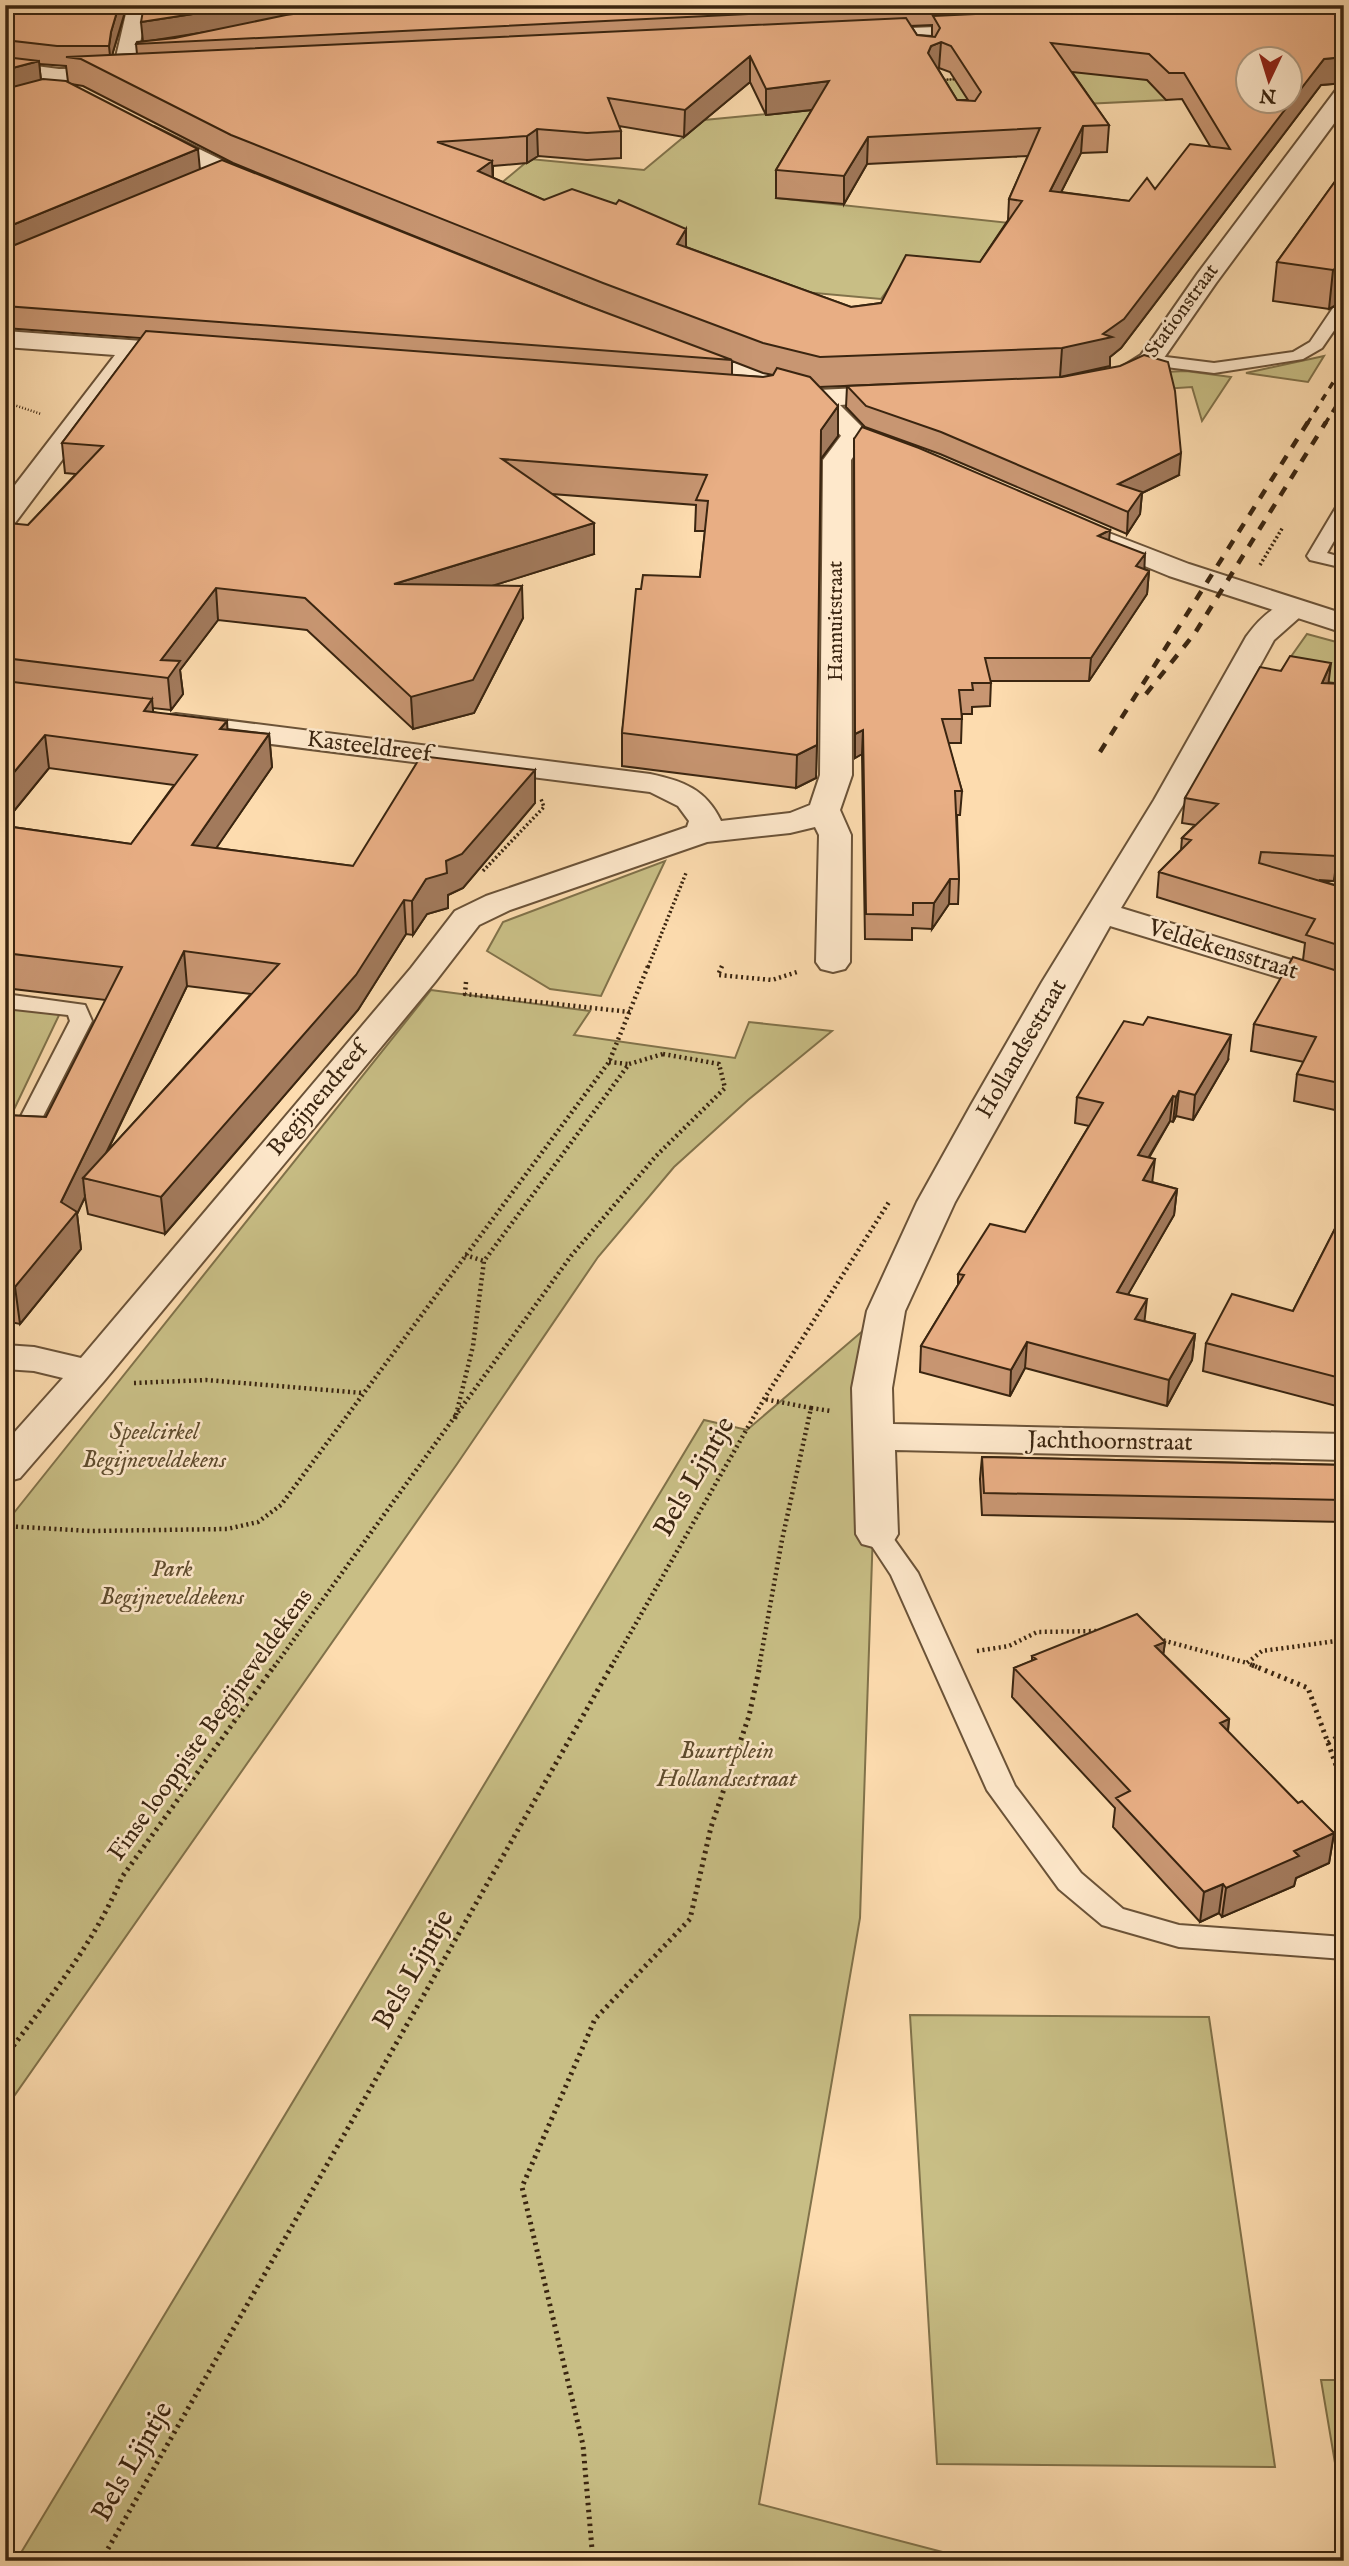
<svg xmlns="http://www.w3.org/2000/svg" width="1349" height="2566" font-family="'IM FELL English',serif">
  <rect width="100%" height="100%" fill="#fddcaf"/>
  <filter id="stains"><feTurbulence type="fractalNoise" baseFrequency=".00286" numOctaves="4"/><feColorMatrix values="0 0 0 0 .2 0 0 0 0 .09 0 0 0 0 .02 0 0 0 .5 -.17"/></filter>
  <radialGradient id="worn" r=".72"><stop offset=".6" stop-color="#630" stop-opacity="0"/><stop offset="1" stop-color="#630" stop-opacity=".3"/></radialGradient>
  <path fill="#c8be85" stroke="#81724a" stroke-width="2" d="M1142,68L1166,100L960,110L941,80Z
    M829,108L776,198L1010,223L977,283L898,275L881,299L736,286L499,185L530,159L644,170L704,120Z
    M1324,356L1308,382L1246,373Z
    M1186,371L1231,377L1202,421L1192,387L1163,389L1164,372Z
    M1307,634L1344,644V685L1280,672Z
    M665,861L601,996L550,989L487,951L503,922Z
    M431,990L590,1011L574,1035L735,1058L749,1022L832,1031L748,1100L674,1167L598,1257L457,1464L5,2109V1524Z
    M5,1005L61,1011L9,1120H5Z
    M886,1311L876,1440L860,1918L759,2504L977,2561H16L704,1420L747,1430Z
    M910,2015L1209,2017L1275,2467L937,2464Z
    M1321,2380H1344V2516Z"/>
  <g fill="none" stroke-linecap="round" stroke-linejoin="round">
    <defs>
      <path id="service" d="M1339,306L1344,307V316L1322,348L1303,359L1214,373L1150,365L1142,360L1150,355L1214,363L1293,352L1310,342L1333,308Z
        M1344,503V524L1327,553L1344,558V568L1310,560L1307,556L1338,504Z
        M5,994L85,1005L92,1021L35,1132L5,1138V1124L18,1122L70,1021L68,1015L5,1008Z
        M877,1525L886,1528L918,1573L1015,1786L1081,1873L1123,1909L1179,1925L1344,1937V1959L1179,1947L1102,1925L1059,1889L987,1790L891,1575L864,1534L868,1528Z"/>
      <path id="minor" d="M5,62L59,69L121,68L129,69L132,74L129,79L121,80L59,81L5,74Z
        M154,127L232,165L269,179L273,184L269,189C243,195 172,152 146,139L143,134L146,129Z
        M5,331L184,344L193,347L197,352L193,357L184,360L140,356L15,523L5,525V498L115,355L5,347Z
        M684,345L801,386L805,392L801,398L792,400L783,398L675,358L671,353L675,348Z
        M855,427L864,429L868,435L851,460L852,775L840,810L851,835L850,962L845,969L833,972L821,969L816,962L819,835L815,827L790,833L707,842L510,910L479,925L435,982L104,1381L20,1478L5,1482V1443L63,1378L34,1371L5,1369V1345L34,1347L81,1358L411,968L455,911L486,896L687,827L689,821L678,806L650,792L176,732L165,730L161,723L165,716L176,714L650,774C683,781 706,789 721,821L790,813L810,805L820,775L823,460L846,429Z
        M1294,600L1304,603L1309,609L1274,640L1186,800L1121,908L1344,976V997L1110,926L955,1202L905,1311L892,1388L893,1424L1344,1434V1460L895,1450L898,1534L892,1544L877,1548L862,1544L856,1534L852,1388L867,1311L917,1202L971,1105L1042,982L1154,800L1246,637C1258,620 1273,605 1294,600Z"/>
      <path id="tertiary" d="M128,5H148L135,67H164L167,72L164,77L123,80L115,79L112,74Z
        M984,25L991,27L995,31L991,35L863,42L856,40L852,36L856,32L863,30Z
        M1344,88V110L1216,283L1159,365L1140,377L1106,388L1097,385L1093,380L1097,375L1122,367L1141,355L1198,273L1336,90Z
        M900,386L909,388L913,394L909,400L840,405L864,429L915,448L918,454L915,460L905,462L846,441L805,398L809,392L818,390Z
        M1096,528L1189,564L1344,614V633L1169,576L1086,542L1082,536L1086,530Z"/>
    </defs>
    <use href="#service" stroke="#6b5338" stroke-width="4"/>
    <use href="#minor" stroke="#6b5338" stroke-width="4"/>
    <use href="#tertiary" stroke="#6b5338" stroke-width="4"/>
    <path stroke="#3a2510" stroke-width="2.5" stroke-dasharray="1 2" stroke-linecap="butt" d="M941,80L958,79
      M5,402L41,414"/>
    <path stroke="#3a2510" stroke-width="3.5" stroke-dasharray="2 2.5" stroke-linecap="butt" d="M1260,565L1283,527
      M483,871L544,807L541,799
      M648,967L686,873"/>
    <path stroke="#3a2510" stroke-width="4.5" stroke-dasharray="2 3.5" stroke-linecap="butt" d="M722,966L718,975L772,980L797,972
      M466,982L465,994L630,1012
      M663,1054L719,1064L725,1088L656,1156L571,1256L456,1415L473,1346L484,1261L629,1064Z
      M609,1062L628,1064
      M465,1255L484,1261
      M134,1383L206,1380L363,1393
      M811,1408L831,1411
      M455,1419L456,1415
      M5,1526L90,1531L227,1529L258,1522L281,1505L609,1062L648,966
      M1158,1639L1247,1663
      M977,1651L1009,1646L1037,1632L1098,1631
      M274,1667L456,1415
      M611,1667L764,1399L889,1202
      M759,1667L782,1540L811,1408L764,1399
      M1257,1667L1247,1663L1262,1651L1344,1640"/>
    <path stroke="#3a2510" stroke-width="5" stroke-dasharray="2.5 4.5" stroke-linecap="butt" d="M1252,1665L1308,1688L1344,1787
      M1328,1743L1344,1733
      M1341,1915L1340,1889L1344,1874
      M5,2057C48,1999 94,1944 122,1877L275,1665
      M101,2561L612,1665
      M593,2561L583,2445L522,2187L595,2019L690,1919L711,1827L749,1716L760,1665"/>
    <use href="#service" fill="#fee8cb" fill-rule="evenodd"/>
    <use href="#minor" fill="#fee8cb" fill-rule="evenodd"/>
    <use href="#tertiary" fill="#fee8cb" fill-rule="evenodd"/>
    <path stroke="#3a2510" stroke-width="3.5" stroke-dasharray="7 7" stroke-linecap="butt" d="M1307,424L1344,365
      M1325,424L1344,393"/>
    <path stroke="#3a2510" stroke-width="4.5" stroke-dasharray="10 10" stroke-linecap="butt" d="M1146,694L1195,633L1326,422
      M1100,752L1308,422"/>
  </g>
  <path fill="#c89672" stroke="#3a2510" stroke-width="2" fill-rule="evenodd" d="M5,5H127L112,55L137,54L136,44L143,41L144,5H1077L1076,9H1089L1086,5H1337L1344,14V83L1321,85L1121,348L1110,357V366L1066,376L1179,475L1142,493L1140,514L1127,534L940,454L865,427L846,407L847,386L918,383L820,387L838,436L821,459L816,778L796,788L622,766V733L641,589L700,577L705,531H695L696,505L551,494L594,554L491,586L523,618L474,713L413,729L307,630L218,620L180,670L183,694L171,710L153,708V712L227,729L269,734L272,767L216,848L353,866L535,770V803L463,888L448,895V908L427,914L413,935L406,934L358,1010L165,1234L88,1214L85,1197L77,1214L81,1249L20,1324L5,1321V1115L46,1117L106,1000L5,988V826L131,844L174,785L49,768L5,822V526L28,525L76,474L65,473L62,443L141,338L5,328ZM932,25V36L917,35L911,26ZM39,64L66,66L68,82L41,80ZM939,68L950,72L968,100H957L938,69ZM1072,72L1147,80L1166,100L1182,99L1210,146L1155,189L1129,201L1061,192L1081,153L1107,152L1109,125ZM750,82L766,115L812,110L776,170V198L844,204L867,164L1028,156L1009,199L1008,220L980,262L881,303L851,307L686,247L544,200L493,178V166L527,163L538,156L587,160L621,158V131L619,126L684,137ZM71,84L83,86L233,163L603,312L200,169ZM732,361L763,373L773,375L763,377L732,375ZM187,986L251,994L107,1152Z
    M1344,169V305L1340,303L1329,309L1273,301L1277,262Z
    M854,439L1109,540L1144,569L1149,571L1147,594L1089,681H991L990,706L972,707V714H962L961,743H948L962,791L960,815H957L959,879L958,904H949L932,929L912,928V940L865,939L862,754L855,758Z
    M1281,671L1329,683L1344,684V838L1334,881L1319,880L1344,888V1112L1294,1101L1297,1074L1304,1062L1251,1051L1254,1024L1303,960L1305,943L1157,897L1159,872L1181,850L1182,838L1195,825L1182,823L1185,798Z
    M1228,1060L1193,1120L1176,1116L1173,1122L1170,1121L1149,1158L1152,1182L1177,1189L1174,1215L1128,1294L1144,1321L1195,1334L1192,1360L1167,1406L1025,1368L1010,1396L920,1372L921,1346L958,1285V1274L1025,1232L1089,1126L1075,1123L1077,1097Z
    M1344,1211V1408L1203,1371L1206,1343L1293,1311Z
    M982,1457L1344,1465V1522L982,1515L980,1479Z
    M1165,1642L1163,1654L1229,1719L1228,1732L1298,1803L1334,1833L1329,1863L1296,1878L1294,1886L1222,1917L1219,1913L1200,1922L1113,1827L1115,1808L1012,1697L1014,1668L1032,1661V1656Z"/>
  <path fill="#a27a5c" stroke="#3a2510" stroke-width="2" d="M119,5H127L113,52L111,66L109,46L111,32Z
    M251,5H376L143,42L141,22Z
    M941,42L939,68L930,72L928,53L931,46Z
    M750,56V82L684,137L685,110Z
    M1344,57V83L1321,85L1121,348L1110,357V366L1060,377L1062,348L1103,334L1324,59Z
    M39,61L41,81L5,91V70Z
    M829,81V108L766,115V89Z
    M1083,126L1081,153L1048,218L1050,191Z
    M537,129L538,156L527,163V136Z
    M868,137L867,164L844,204V176Z
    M198,149L200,170L5,251V228Z
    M492,161L493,189L478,171Z
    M686,229V258L677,244Z
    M1344,264L1340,303L1329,309L1333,270Z
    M838,406V436L820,460L821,430Z
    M1181,453L1179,475L1142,493L1140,514L1127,534L1128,512L1118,484Z
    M594,523V554L396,616L394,584Z
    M1110,530L1108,553L1098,536Z
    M1145,554L1144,577L1136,566Z
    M1149,571L1147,594L1089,681L1091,658Z
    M522,586L523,618L474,713L413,729L411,697Z
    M216,588L218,620L180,670L183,694L171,710L168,678L161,660Z
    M1331,663L1328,687L1322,683Z
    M152,699L155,732L144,711Z
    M227,721L229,754L220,729Z
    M863,730L862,754L855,758V734Z
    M269,734L272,767L195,879L192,845Z
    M45,735L49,768L5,822V783Z
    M817,745L816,778L796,788L797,755Z
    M535,770V803L463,888L448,895V908L427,914L413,935L412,901L426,879L446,861Z
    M1344,824L1343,837L1334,881L1337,856Z
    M950,879L949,904L932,929L934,903Z
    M404,900L406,934L358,1010L165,1234L161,1197Z
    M184,951L187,986L93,1180L83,1178L85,1197L77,1214L81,1249L20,1324L15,1287L61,1202Z
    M1231,1035L1228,1060L1193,1120L1195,1095Z
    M1179,1091L1176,1116L1173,1122L1176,1097Z
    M1173,1096L1170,1121L1135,1180L1138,1155Z
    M1155,1159L1152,1184L1143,1180Z
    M1177,1189L1174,1215L1115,1317L1117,1292Z
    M1147,1299L1144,1325L1135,1319Z
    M1195,1334L1192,1360L1167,1406L1169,1380Z
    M1027,1342L1025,1368L1010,1396L1011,1370Z
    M1165,1642L1161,1671L1155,1646Z
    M1229,1719L1226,1748L1220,1723Z
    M1334,1833L1329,1863L1296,1878L1294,1886L1222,1917L1226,1888L1294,1851Z
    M1223,1884L1219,1913L1200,1922L1204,1892Z"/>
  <path fill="#e8ae84" stroke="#3a2510" stroke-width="2" fill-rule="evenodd" d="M5,5H119L111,32L109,46H57L5,40Z
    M144,5H251L141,22Z
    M358,5H932L136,44L137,42L175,38L286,15Z
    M1161,5H1337L1344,14V57L1324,59L1124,319L1103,334L1112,337L1062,348L820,357L763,343L603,283L231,135L81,59L66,57L906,18L917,35L935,37L940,28L933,16ZM941,42L951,46L981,92L975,101L957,100L928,53L931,46ZM1051,43L1149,54L1169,73H1184L1230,149L1190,144L1155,189L1147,178L1129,201L1050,191L1083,126L1109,125ZM750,56L766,89L829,81L776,170L844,176L868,137L1040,128L1009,199L1022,201L980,262L906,255L881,303L851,307L677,244L686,229L619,200L616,204L572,189L544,200L478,171L492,161L437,142L527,136L537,129L587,133L621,131L608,98L685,110ZM1248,60H1290V102H1248Z
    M5,57L39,61L5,70Z
    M43,79L66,81L198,149L5,228V89Z
    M222,160L583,304L732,360L5,306V249Z
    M1344,169V264L1333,270L1277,262Z
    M146,331L763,377L773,375L777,368L810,377L838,406L821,430L817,745L797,755L622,733L636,589H641L643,575L700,577L708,501L696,500L707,475L502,459L594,523L394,584L522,586L473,680L411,697L305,598L216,588L161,660L180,661L168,678L5,658V526L8,523L28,525L103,446L62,443Z
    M1144,355L1168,362L1175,391L1181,453L1118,484L1142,492L1128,512L941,432L866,406L847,386L1062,377L1120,366Z
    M862,427L919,448L1110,530L1098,536L1145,554L1136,566L1149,571L1091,658H985L991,683H972L973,690H959L962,719H942L962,791H955L959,879H950L934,903H913V915L866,914L863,730L855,734L854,439Z
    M1290,656L1331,663L1322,683L1344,684V824L1337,856L1261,852L1259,863L1344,888V947L1306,935L1315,919L1159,872L1191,840L1182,838L1218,804L1185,798L1260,667L1281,671Z
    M5,681L152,699L144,711L227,721L220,729L269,734L192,845L353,866L421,756L535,770L462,854L446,861L447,873L426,879L412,901L404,900L356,975L161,1197L83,1178L279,964L184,951L61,1202L77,1212L15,1287L5,1285V1115L46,1117L122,967L5,953V826L131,844L197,755L45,735L5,783Z
    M1293,957L1344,973V1084L1297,1074L1316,1037L1254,1024Z
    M1148,1017L1231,1035L1195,1095L1179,1091L1176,1097L1173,1096L1138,1155L1155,1159L1143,1180L1177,1189L1117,1292L1147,1299L1135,1319L1195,1334L1169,1380L1027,1342L1011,1370L921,1346L964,1275L958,1274L990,1224L1025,1232L1103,1103L1077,1097L1124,1021L1143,1025Z
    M1344,1211V1379L1206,1343L1232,1294L1293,1311Z
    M982,1457L1344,1465V1500L984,1493Z
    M1137,1614L1165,1642L1155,1646L1229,1719L1220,1723L1298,1803L1302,1801L1334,1833L1294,1851L1299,1856L1226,1888L1223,1884L1204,1892L1116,1798L1130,1791L1014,1668L1036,1659L1032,1656Z"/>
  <g text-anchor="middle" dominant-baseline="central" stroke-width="5" stroke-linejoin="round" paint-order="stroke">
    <g font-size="21" fill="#3a2510" stroke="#fee8cb">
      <text transform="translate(1182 311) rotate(-54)">Stationstraat</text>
      <text transform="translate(836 621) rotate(-90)">Hannuitstraat</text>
    </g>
    <g font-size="24" fill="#3a2510" stroke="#fee8cb">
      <text transform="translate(369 747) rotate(7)">Kasteeldreef</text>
      <text transform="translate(1223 950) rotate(17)">Veldekensstraat</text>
      <text transform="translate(1022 1049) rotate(-60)">Hollandsestraat</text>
      <text transform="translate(318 1099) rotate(-50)">Begijnendreef</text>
      <text transform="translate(1110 1442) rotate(1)">Jachthoornstraat</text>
      <text transform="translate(211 1725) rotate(-54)">Finse looppiste Begijneveldekens</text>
    </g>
    <g font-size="24" font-style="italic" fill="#5e4b2d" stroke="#fee8cb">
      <text x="154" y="1432">Speelcirkel<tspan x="154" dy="28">Begijneveldekens</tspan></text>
      <text x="172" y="1569">Park<tspan x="172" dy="28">Begijneveldekens</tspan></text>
      <text x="727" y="1751">Buurtplein<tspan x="727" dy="28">Hollandsestraat</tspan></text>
    </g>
    <g font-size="28" fill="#3a2510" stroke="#fee8cb">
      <text transform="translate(695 1477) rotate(-60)">Bels Lijntje</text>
      <text transform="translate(414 1970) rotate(-60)">Bels Lijntje</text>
      <text transform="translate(133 2462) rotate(-60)">Bels Lijntje</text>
    </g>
  </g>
  <rect width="1349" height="2566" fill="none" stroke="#fddcaf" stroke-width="28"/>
  <rect x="7" y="7" width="1335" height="2552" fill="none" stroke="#3a2510" stroke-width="3.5"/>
  <rect x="14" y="14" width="1321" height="2538" fill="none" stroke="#3a2510" stroke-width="2"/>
  <g transform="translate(1269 80) rotate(184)"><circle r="33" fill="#fee8cb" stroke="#b09a80" stroke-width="2"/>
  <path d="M0-5L12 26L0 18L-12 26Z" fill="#8f2418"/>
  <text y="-10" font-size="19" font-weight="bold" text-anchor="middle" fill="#3a2510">N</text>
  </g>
  <rect width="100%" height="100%" filter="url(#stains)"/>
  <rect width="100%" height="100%" fill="url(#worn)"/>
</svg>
